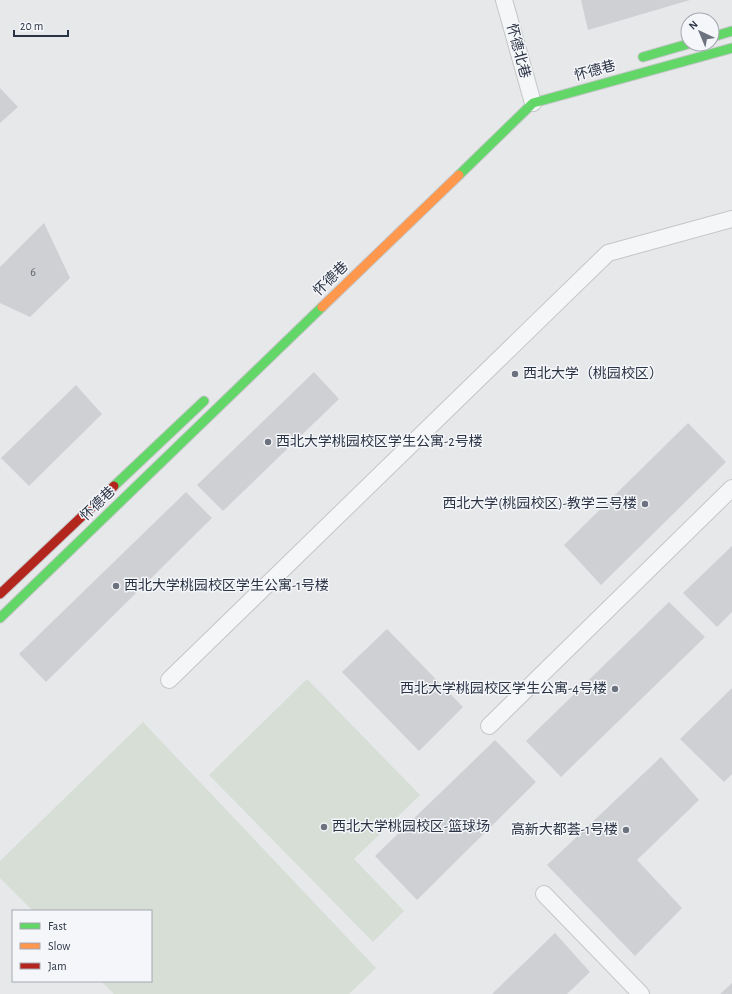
<svg xmlns="http://www.w3.org/2000/svg" width="732" height="994" font-family="'Alegreya Sans','Noto Sans SC',sans-serif">
  <rect width="100%" height="100%" fill="#e6e8ea"/>
  <path fill="#d6ded6" d="M307,679L420,795L354,859L404,911L373,942L209,775Z
    M143,722L376,968L349,994H114L101,981H151V911H33L0,878V861Z"/>
  <path fill="#ced0d3" d="M581,0H690L588,30Z
    M0,88L18,107L0,123Z
    M44,223L70,278L30,317L0,303V267Z
    M314,372L339,399L223,511L197,485Z
    M76,385L102,414L29,486L1,458Z
    M688,423L726,462L601,585L564,545Z
    M186,492L212,518L46,682L19,654Z
    M732,546V612L717,627L683,593Z
    M669,602L705,637L561,777L526,741Z
    M387,629L463,707L419,751L342,672Z
    M732,688V774L724,782L680,739Z
    M495,740L536,782L417,900L375,856Z
    M661,757L699,800L637,860L682,908L635,956L547,865Z
    M555,933L590,972L567,994H492Z
    M732,983V994H720Z"/>
  <g fill="none" stroke-linecap="round" stroke-linejoin="round">
    <defs>
      <path id="street" d="M504,0L533,103
        M169,680L608,253L732,219
        M489,726L732,488
        M544,894L641,994"/>
      <path id="fast" d="M712,37L732,31
        M643,57L688,44
        M459,175L533,103L732,48
        M114,486L204,401
        M0,618L322,307"/>
      <path id="slow" d="M322,307L459,175"/>
      <path id="jam" d="M0,594L114,486"/>
    </defs>
    <use href="#street" stroke="#c4c6c8" stroke-width="18"/>
    <use href="#fast" stroke="#c4c6c8" stroke-width="11"/>
    <use href="#slow" stroke="#c4c6c8" stroke-width="11"/>
    <use href="#jam" stroke="#c4c6c8" stroke-width="11"/>
    <use href="#street" stroke="#f5f6f7" stroke-width="16"/>
    <use href="#fast" stroke="#63d668" stroke-width="9"/>
    <use href="#slow" stroke="#ff974d" stroke-width="9"/>
    <use href="#jam" stroke="#b3261e" stroke-width="9"/>
  </g>
  <g fill="#6c737f" stroke="#f4f6f9" stroke-width="1.5">
    <circle cx="515" cy="374" r="4"/>
    <circle cx="268" cy="442" r="4"/>
    <circle cx="645" cy="504" r="4"/>
    <circle cx="116" cy="586" r="4"/>
    <circle cx="615" cy="689" r="4"/>
    <circle cx="324" cy="827" r="4"/>
    <circle cx="626" cy="830" r="4"/>
  </g>
  <g text-anchor="middle" dominant-baseline="central" stroke-width="3" stroke-linejoin="round" paint-order="stroke">
    <g font-size="12" fill="#545c69">
      <text x="33" y="272">6</text>
    </g>
    <g font-size="14" fill="#2b3445" stroke="#f4f6f9">
      <text transform="translate(518 51) rotate(75)">怀德北巷</text>
      <text transform="translate(595 71) rotate(-15)">怀德巷</text>
      <text transform="translate(331 279) rotate(-44)">怀德巷</text>
      <text transform="translate(98 504) rotate(-44)">怀德巷</text>
    </g>
    <g font-size="14" fill="#2b3445" stroke="#f4f6f9" text-anchor="start">
      <text x="523" y="374">西北大学（桃园校区）</text>
      <text x="276" y="442">西北大学桃园校区学生公寓-2号楼</text>
      <text x="637" y="504" text-anchor="end">西北大学(桃园校区)-教学三号楼</text>
      <text x="124" y="586">西北大学桃园校区学生公寓-1号楼</text>
      <text x="607" y="689" text-anchor="end">西北大学桃园校区学生公寓-4号楼</text>
      <text x="332" y="827">西北大学桃园校区-篮球场</text>
      <text x="618" y="830" text-anchor="end">高新大都荟-1号楼</text>
    </g>
  </g>
  <rect x="12" y="910" width="140" height="72" fill="#f4f6f9" stroke="#a4a8b1"/>
  <rect x="20" y="923" width="20" height="6" fill="#63d668" stroke="#a4a8b1"/>
  <text x="48" y="930" font-size="12" fill="#2b3445">Fast</text>
  <rect x="20" y="943" width="20" height="6" fill="#ff974d" stroke="#a4a8b1"/>
  <text x="48" y="950" font-size="12" fill="#2b3445">Slow</text>
  <rect x="20" y="963" width="20" height="6" fill="#b3261e" stroke="#a4a8b1"/>
  <text x="48" y="970" font-size="12" fill="#2b3445">Jam</text>
  <g transform="translate(700 32) rotate(316)"><circle r="19" fill="#f4f6f9" stroke="#a4a8b1"/>
  <path d="M0-3L7 15L0 10L-7 15Z" fill="#6c737f"/>
  <text y="-6" font-size="11" font-weight="bold" text-anchor="middle" fill="#2b3445">N</text>
  </g>
  <path d="M14 30v6h54v-6" fill="none" stroke="#2b3445" stroke-width="2"/>
  <text x="20" y="30" font-size="12" fill="#2b3445" stroke="#f4f6f9" stroke-width="3" paint-order="stroke">20 m</text>
</svg>
